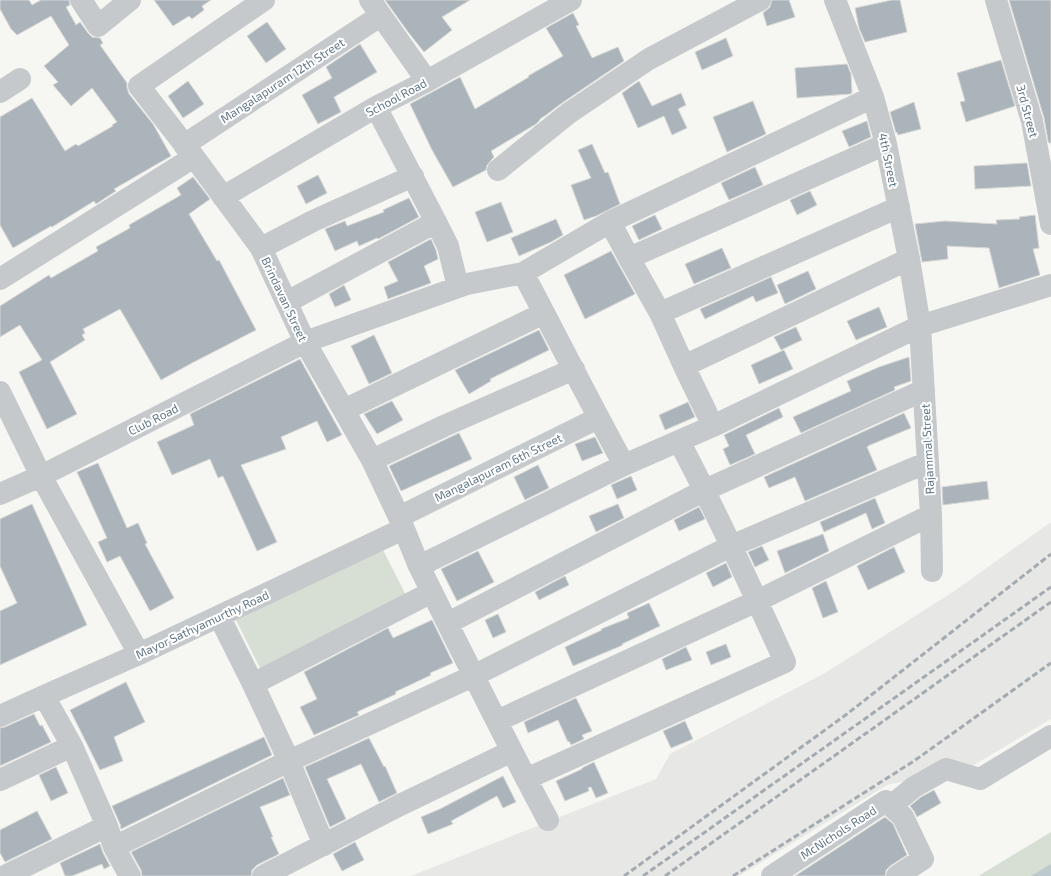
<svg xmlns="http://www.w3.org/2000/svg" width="1051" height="876" font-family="'Exo 2',sans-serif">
  <rect width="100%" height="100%" fill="#f6f6f2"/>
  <path fill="#e7e7e5" d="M1051,522V719L972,766L887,785L739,876H411L656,779L670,754L825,673L953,592Z"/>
  <path fill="#d7ded3" d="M382,548L410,603L265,678L236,620Z
    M1051,832V876H980V875Z"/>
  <path fill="#bcc9cd" d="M1051,864V876H1031Z"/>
  <path fill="#abb4ba" stroke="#d7d7d5" d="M0,0H29L32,5L41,0H69L70,5L66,7L76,25L80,22L88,33L92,37L100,38L103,43L100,45L127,83V88L129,94L153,124L171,156L114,189L116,191L96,204L94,201L52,227L51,226L13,248L0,225V117L32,98L65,151L76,144L78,146L113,126L112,125L117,122L92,88L71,106L53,85L58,82L44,66L69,45L51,16L17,35L11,29L0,9Z
    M154,0H211L202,6L204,10L192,19L189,16L173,26Z
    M385,0H470L442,17L452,30L424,52L408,32Z
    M772,0H789L795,17L767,26L763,13L770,7Z
    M892,0H900L907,32L865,42L859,28L855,8Z
    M1009,0H1051V143H1049L1048,141L1044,118Z
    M573,13L579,25L576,26L592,58L618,47L624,61L562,103L546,115L540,119V120L536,124L491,151L494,157L487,165L486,170L453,187L432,150L410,104L460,77L475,109L529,77L528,76L563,56L546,28Z
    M267,22L286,49L266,63L247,36Z
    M726,38L733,56L702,70L695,52Z
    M360,44L377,72L334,97L341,112L318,124L302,95L332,78L326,67Z
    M1001,60L1015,106L966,122L960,102L965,101L957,73Z
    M847,64L851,74L852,93L850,94L797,98L795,68Z
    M188,81L204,104L183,118L168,96Z
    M639,81L652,106L681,93L686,105L678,109L687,128L672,135L664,116L638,128L622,93Z
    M753,101L766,134L727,152L713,117Z
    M914,102L921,129L898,135L897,132L896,133L890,112Z
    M867,121L871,137L849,147L842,131Z
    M592,144L605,173L608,172L620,204L596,216L584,220L571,185L591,178L578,150Z
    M1027,163L1031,186L975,189L974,166Z
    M755,167L763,185L729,200L721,183Z
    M318,175L327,193L306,204L297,186Z
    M193,177L210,199L189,214L217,261L219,260L256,330L192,363L161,380L120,309L83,329L85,333L82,335L85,340L50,362L77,414L47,429L19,372L42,360L20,325L0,337V306L49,275L51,278L98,251L96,247L130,228L129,225L181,195L177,188Z
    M810,191L817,205L797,215L790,200Z
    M409,198L419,217L378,239L377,238L359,246L357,241L335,251L325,229L345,221L347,226L384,212L383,210Z
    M501,202L513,232L487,242L475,212Z
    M655,215L662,229L639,240L632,226Z
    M1035,215L1039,248L1033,249L1040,275L999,288L989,248L947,246L948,259L922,262L915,224L945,221L997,224L996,220L1020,219L1019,217Z
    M556,219L563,235L551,242L519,256L511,238Z
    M431,239L436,250L438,259L424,266L431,283L388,299L384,287L398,281L388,262Z
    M722,248L731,268L694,284L685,264Z
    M611,251L635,294L585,319L564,275Z
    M808,271L816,289L785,304L777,285Z
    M771,277L778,293L756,302L753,296L705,319L700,309Z
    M344,285L351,300L335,307L329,294Z
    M879,307L887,327L856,340L847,321Z
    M796,327L802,340L781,350L774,337Z
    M539,330L549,350L490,379L491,381L469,394L455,370Z
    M374,335L392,373L369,384L351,346Z
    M784,350L793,369L759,384L751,365Z
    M909,357L911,381L894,387L895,390L801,433L793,417L851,391L847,381L879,367Z
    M300,359L342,435L327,442L317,421L281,437L286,449L241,465L277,542L257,551L223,476L218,478L210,459L172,475L157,442L194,425L190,414Z
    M392,401L403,420L377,434L364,414Z
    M688,402L695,417L665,430L659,415Z
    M779,408L783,417L746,435L755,454L730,465L723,449L729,446L724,435Z
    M904,413L911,428L870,445L867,447L877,470L805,501L795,477L769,488L764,477Z
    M459,433L472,459L401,491L389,466Z
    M595,437L603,453L582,461L575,444Z
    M98,463L127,528L138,523L147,543L145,544L174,598L150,611L120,556L107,562L98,542L107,538L77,472Z
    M538,465L549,488L525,500L514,477Z
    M631,476L637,490L617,499L611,485Z
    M987,481L989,499L943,505L942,487Z
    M875,498L885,523L872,529L866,513L824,532L820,522Z
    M32,504L87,625L0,665V611L17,603L0,566V519Z
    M618,504L624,518L596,532L589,516Z
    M699,507L705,519L679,531L674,520Z
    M823,534L829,551L785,573L777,551Z
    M762,546L769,560L755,567L748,552Z
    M894,547L905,572L868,590L857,566Z
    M478,551L494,582L457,601L441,569Z
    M726,563L732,577L713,587L706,573Z
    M565,576L569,585L539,600L535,592Z
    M826,581L838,612L823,618L812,588Z
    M649,603L660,626L622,644L623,645L573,666L565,647L602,630L601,629L629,618L627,613Z
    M498,614L506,632L493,638L485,620Z
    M432,620L453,663L430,673L431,675L395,692L396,694L357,712L359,715L314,735L300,707L317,699L304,672L388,628L393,638Z
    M726,644L731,657L711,665L706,652Z
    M686,647L692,660L666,670L662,659Z
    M126,682L145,722L114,737L123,761L100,770L70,710Z
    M576,698L592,731L582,735L584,739L571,745L569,741L568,742L558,720L528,733L524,722Z
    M34,714L40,726L42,725L51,742L0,766V728L5,727Z
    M685,721L693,739L671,748L663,731Z
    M264,737L272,755L121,829L120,826H121L112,806Z
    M369,738L384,767L385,766L397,793L379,802L361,764L327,779L346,819L330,827L305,767Z
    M594,762L608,793L596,798L591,787L588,788L589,791L565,801L556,781L582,769V768Z
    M56,767L68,793L51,801L39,775Z
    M503,776L516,802L503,808L497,796L451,821L453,824L428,834L421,817L440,809Z
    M283,778L290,795L260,807L273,837H271L279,854L257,865L252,870L251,876H142L141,870L131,852Z
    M934,790L941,803L917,817L914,811L910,806L921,797Z
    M37,811L52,839L5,862L0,853V830Z
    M885,817L893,824L907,855L890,866L886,870L885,876H795Z
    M355,842L364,860L342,871L333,854Z
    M100,844L103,853L110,866L104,869L102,864L72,876H65L60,863Z"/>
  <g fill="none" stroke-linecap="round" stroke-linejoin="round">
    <path stroke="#c5c9cc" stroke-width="22" d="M81,0L98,26L130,0
      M264,0L139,86L194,157L261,248L305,342L372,460L399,517L419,566L624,465L713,426L920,326L1051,285
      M370,0L427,81
      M835,0L873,97L886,144L909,259L920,326L931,515L932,571
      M996,0L1032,121L1051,224
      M0,92L20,79
      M376,107L436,222L448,246L458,287
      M184,145L380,16
      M498,170L569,113L649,59L760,0
      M223,197L376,107L427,81L571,0
      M610,222L629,258L660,313L684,366L713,426
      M261,248L313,221L413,176
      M629,258L886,144
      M523,273C557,337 589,401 624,465
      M0,279L194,157
      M287,302L436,222
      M660,313L899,207
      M684,366L909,259
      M0,392L41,476L139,654
      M344,410L544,313
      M372,460L444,426L574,369
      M0,494L41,476L305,342L467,284L523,273L610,222L873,97
      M399,517L598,418
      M419,566C461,651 503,736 548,820
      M219,616L253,684L289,761L324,845
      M448,623L705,490L924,390
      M253,684L432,592
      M44,696L72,746L107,826L114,847L130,876
      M0,716L44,696L139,654L403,529
      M497,721L757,601L931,515
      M526,779L785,662C751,587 717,513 679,441
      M0,780L72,746
      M891,806L914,787L946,769L980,779L1051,736
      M114,847L289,761L473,676L731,546L928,462
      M5,876L107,826
      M263,876L398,806L512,751
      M772,876L886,801L903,817L923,859L897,876"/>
    <path stroke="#a3aab0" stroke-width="3" stroke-dasharray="6 3" stroke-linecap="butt" d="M624,876L847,714L1051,554
      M643,876L1051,587
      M665,876L1051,602
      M733,876L914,761L1051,663"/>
  </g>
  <g text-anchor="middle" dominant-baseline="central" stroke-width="4" stroke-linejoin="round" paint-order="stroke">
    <g font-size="12" fill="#627786" stroke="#fff">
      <text transform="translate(282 80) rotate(-33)">Mangalapuram 12th Street</text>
      <text transform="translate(396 97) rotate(-28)">School Road</text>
      <text transform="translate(1028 111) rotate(75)">3rd Street</text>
      <text transform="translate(889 160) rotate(78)">4th Street</text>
      <text transform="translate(285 299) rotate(65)">Brindavan Street</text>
      <text transform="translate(153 419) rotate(-27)">Club Road</text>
      <text transform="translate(927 449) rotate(-93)">Rajammal Street</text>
      <text transform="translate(498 467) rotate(-26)">Mangalapuram 6th Street</text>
      <text transform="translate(202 624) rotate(-25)">Mayor Sathyamurthy Road</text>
      <text transform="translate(838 832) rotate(-33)">McNichols Road</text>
    </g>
  </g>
</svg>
